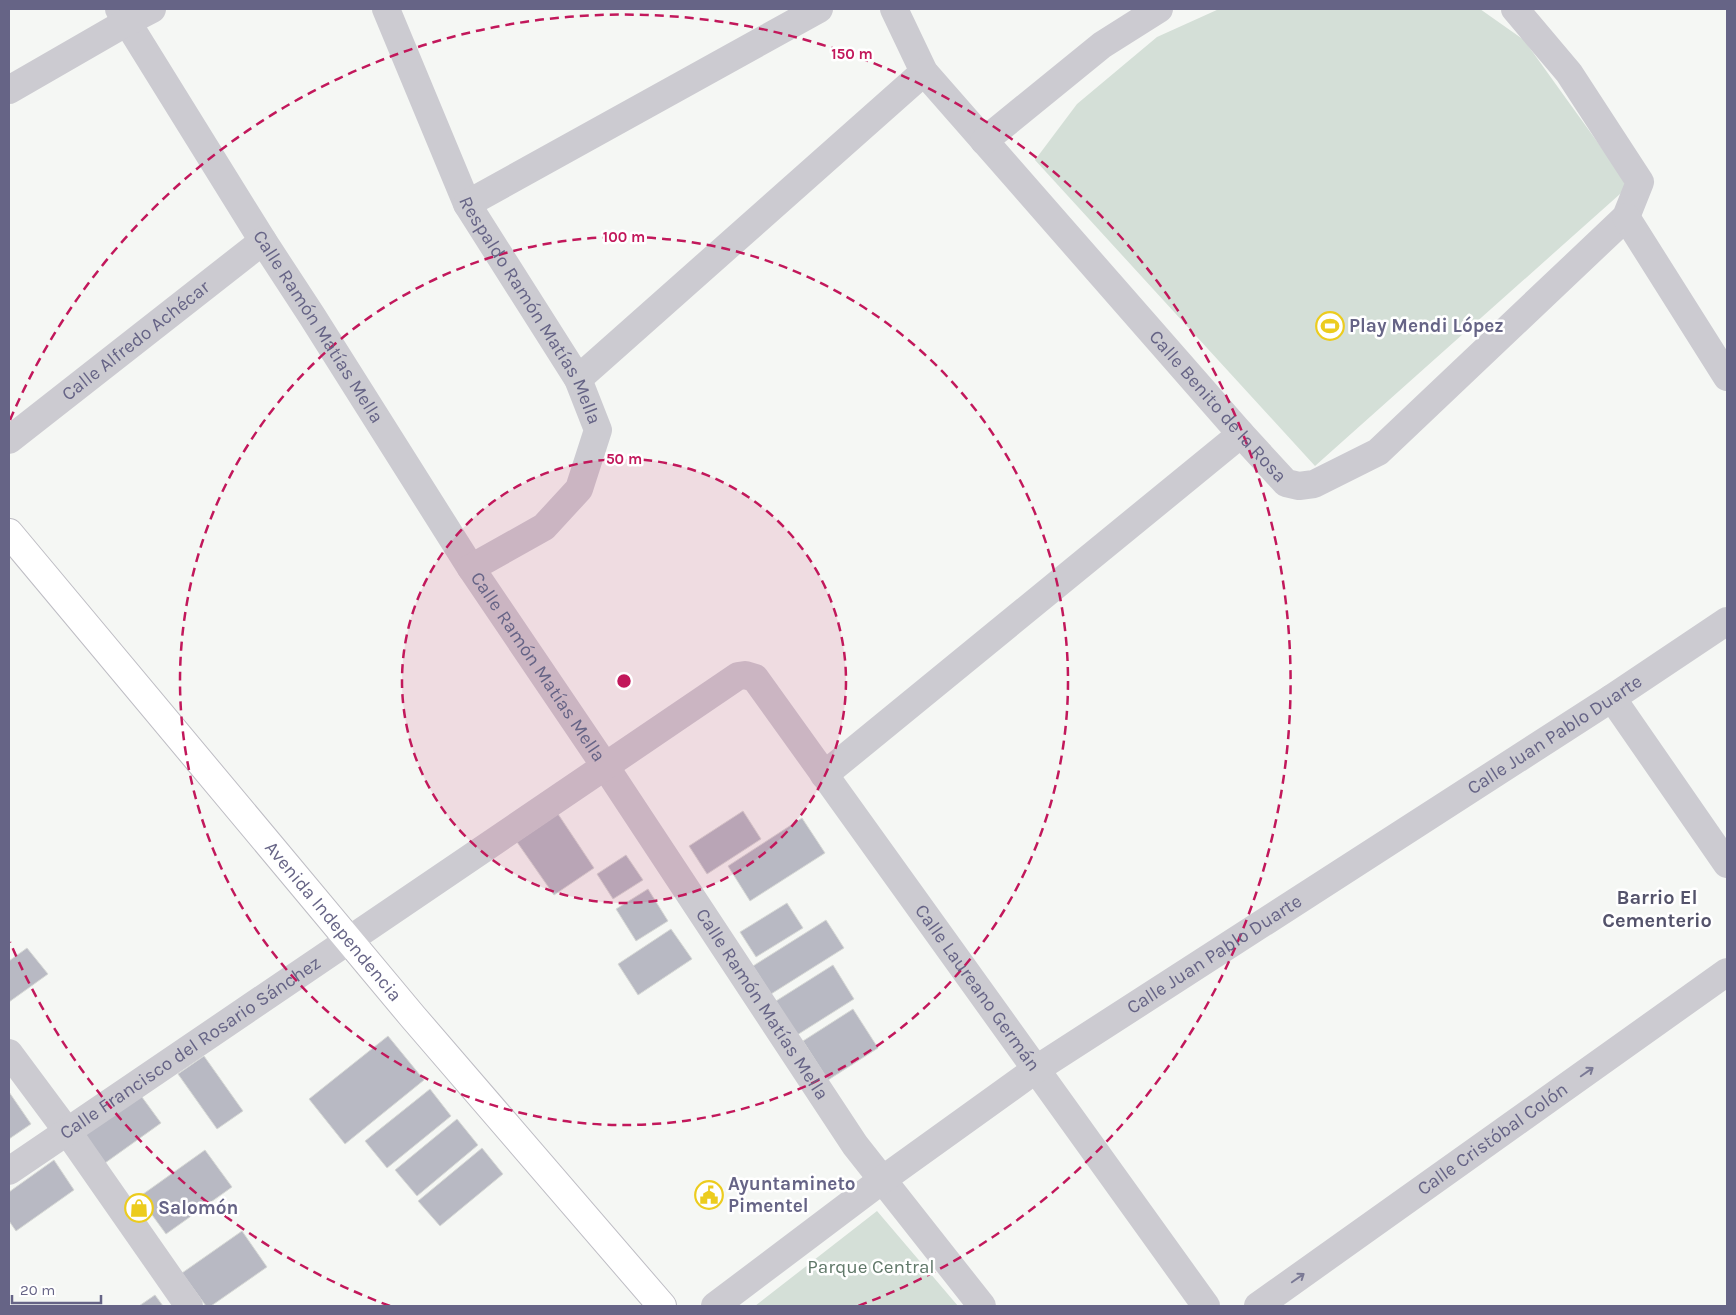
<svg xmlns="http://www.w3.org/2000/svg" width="1736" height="1315" font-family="Karla,sans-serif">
  <rect width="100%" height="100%" fill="#f5f7f4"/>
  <path fill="#d4dfd7" d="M1219,9H1480L1524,40L1629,186L1315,466L1035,160L1077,104L1157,37Z
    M877,1211L958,1306H755Z"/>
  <path fill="#b8b9c3" stroke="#d7d9d6" d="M743,811L761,839L707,874L689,846Z
    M558,814L594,868L554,895L517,842Z
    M802,818L825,853L750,901L728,866Z
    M626,855L643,880L613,899L597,874Z
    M648,889L668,921L636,941L616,909Z
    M787,903L803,928L756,957L740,932Z
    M826,920L844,948L771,994L753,966Z
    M671,929L692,959L638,995L618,964Z
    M27,948L48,974L9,1002V961Z
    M833,965L854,999L797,1035L776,1001Z
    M853,1009L878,1048L828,1080L803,1041Z
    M388,1036L424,1080L345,1144L309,1099Z
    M204,1056L243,1111L217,1129L178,1074Z
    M430,1089L451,1116L387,1168L365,1141Z
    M9,1092L31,1124L9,1139Z
    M139,1093L161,1123L105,1163L83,1133Z
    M457,1119L478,1145L417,1196L395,1170Z
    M482,1148L503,1174L440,1226L418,1201Z
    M205,1150L232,1187L166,1234L139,1197Z
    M54,1160L74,1190L16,1231L9,1221V1192Z
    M242,1231L267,1267L211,1306H206L182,1273Z
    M155,1295L163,1306H139Z"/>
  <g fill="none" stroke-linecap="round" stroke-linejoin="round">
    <defs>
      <g id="major">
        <path id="s8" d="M9,533L413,1017L662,1306"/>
      </g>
    </defs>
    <use href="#major" stroke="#bebdc4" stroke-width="30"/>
    <g stroke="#cccbd1" stroke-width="28">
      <path id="s1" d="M119,9L263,241L312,316L471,568L605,766L855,1145L982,1306"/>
      <path id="s2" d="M386,9L467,204L578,379L598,430L579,489L544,527L471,568"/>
      <path id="s3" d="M894,9L924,72L1241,434L1286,483L1299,486L1314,484L1378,452L1626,217L1640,182L1569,73L1515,9"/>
      <path d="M9,90L127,22L152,9"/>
      <path d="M984,141L1102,45L1159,9"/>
      <path d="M467,204L819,9"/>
      <path d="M1626,217L1727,377"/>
      <path d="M578,379L924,72"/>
      <path id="s4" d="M9,440L263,241"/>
      <path d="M1612,698L1727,864"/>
      <path d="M824,775L1241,434"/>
      <path d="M9,1053L67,1131L189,1306"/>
      <path id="s5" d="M9,1171L738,676L745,675L755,678L1206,1306"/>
      <path id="s6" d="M715,1306L882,1180L1035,1070L1612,698L1727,621"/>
      <path id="s7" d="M1258,1306L1727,972"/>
    </g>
    <use href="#major" stroke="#fff" stroke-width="28"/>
  </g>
  <defs><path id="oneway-shaft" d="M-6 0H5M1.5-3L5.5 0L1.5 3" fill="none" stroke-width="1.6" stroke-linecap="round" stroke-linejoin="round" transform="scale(1.25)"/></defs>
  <g stroke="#7a7995">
    <use href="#oneway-shaft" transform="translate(1587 1072) rotate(-35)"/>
    <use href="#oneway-shaft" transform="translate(1298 1278) rotate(-35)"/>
  </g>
  <circle cx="624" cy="681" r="222" fill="#c2185b" fill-opacity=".12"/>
  <g fill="none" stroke="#c2185b" stroke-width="2.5" stroke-dasharray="9 6">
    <circle cx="624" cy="681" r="222"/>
    <circle cx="624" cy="681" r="444"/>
    <path d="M390 1306A667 667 0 0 1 10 942M10 420A667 667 0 1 1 858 1306"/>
  </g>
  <defs>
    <symbol id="stadium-ring" viewBox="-11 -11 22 22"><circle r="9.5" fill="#fff" stroke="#eccc1e" stroke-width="1.5"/><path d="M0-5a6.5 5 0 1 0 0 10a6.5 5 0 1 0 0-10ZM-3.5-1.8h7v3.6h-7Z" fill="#eccc1e"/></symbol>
    <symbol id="civic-ring" viewBox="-11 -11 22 22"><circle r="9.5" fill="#fff" stroke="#eccc1e" stroke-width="1.5"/><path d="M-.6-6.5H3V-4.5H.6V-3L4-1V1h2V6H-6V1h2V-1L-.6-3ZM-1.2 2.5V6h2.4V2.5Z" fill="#eccc1e"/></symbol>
    <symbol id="shop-ring" viewBox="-11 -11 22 22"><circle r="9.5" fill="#fff" stroke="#eccc1e" stroke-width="1.5"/><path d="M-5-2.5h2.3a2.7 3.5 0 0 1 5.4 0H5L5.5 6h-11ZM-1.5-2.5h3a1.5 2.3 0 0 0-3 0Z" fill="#eccc1e"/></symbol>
  </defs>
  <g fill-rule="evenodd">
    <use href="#stadium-ring" x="1314" y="310" width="32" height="32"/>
    <use href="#civic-ring" x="693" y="1179" width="32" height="32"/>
    <use href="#shop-ring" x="123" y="1192" width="32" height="32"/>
  </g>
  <g text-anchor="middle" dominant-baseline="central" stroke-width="5" stroke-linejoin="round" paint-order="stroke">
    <g font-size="19" fill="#666486" stroke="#fff">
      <text stroke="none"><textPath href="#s2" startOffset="335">Respaldo Ramón Matías Mella</textPath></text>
      <text stroke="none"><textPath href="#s1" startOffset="375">Calle Ramón Matías Mella</textPath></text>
      <text stroke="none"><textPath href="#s4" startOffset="161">Calle Alfredo Achécar</textPath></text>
      <text stroke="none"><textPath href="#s3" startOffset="515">Calle Benito de la Rosa</textPath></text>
      <text stroke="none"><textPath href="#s1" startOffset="780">Calle Ramón Matías Mella</textPath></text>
      <text stroke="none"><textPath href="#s6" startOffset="1016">Calle Juan Pablo Duarte</textPath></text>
      <text stroke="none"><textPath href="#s8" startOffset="506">Avenida Independencia</textPath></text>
      <text stroke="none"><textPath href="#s6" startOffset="611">Calle Juan Pablo Duarte</textPath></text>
      <text stroke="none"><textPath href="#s5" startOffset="1280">Calle Laureano Germán</textPath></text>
      <text stroke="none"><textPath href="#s1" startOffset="1185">Calle Ramón Matías Mella</textPath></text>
      <text stroke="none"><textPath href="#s5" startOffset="219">Calle Francisco del Rosario Sánchez</textPath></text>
      <text stroke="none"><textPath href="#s7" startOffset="288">Calle Cristóbal Colón</textPath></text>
    </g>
    <g font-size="19" font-weight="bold" fill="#666486" stroke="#fff" text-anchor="start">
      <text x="1349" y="326">Play Mendi López</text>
      <text x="728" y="1184">Ayuntamineto<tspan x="728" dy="22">Pimentel</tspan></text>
      <text x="158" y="1208">Salomón</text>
    </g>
    <g font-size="19" fill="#607869" stroke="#fff">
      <text x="871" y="1267">Parque Central</text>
    </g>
    <g font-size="20" font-weight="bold" fill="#54536b" stroke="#fff">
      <text x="1657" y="897">Barrio El<tspan x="1657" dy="23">Cementerio</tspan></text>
    </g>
  </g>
  <circle cx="624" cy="681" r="8" fill="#c2185b" stroke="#fff" stroke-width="2.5"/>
  <g font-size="15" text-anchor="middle" font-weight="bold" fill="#c2185b" stroke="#fff" stroke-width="5" stroke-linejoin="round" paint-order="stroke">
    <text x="852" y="59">150 m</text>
    <text x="624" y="242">100 m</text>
    <text x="624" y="464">50 m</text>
  </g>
  <rect width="1736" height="1315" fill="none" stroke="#666486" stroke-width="20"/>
  <path d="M12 1295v8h89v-8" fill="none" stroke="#666486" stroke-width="2.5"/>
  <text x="20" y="1295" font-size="15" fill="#666486" stroke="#ffffff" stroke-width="4" paint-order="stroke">20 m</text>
</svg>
